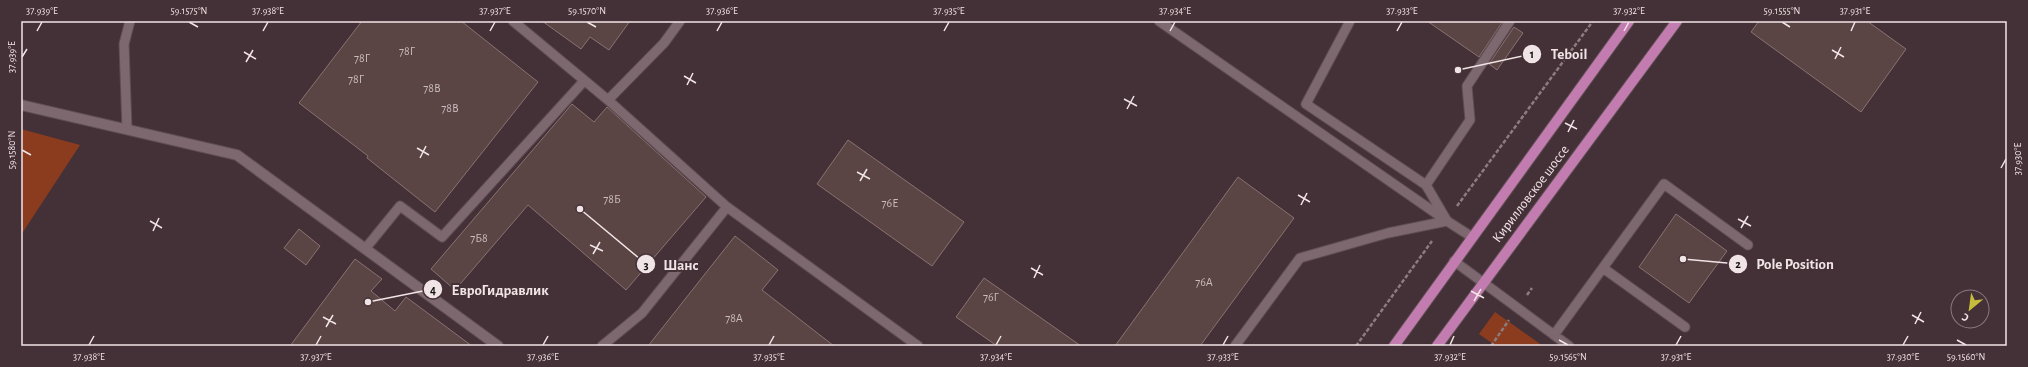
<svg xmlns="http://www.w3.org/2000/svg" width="2028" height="367" font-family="'Alegreya Sans',sans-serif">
  <rect width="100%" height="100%" fill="#443137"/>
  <path fill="#8b3c1e" d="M21,129L80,145L21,235Z
    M1495,312L1543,346H1496L1479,334Z"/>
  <path fill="#5a4444" stroke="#8a7272" d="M362,21H461L538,82L435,212L367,158L368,156L299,103Z
    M542,21H630L609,50L590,37L581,49Z
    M1427,21H1503L1479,57Z
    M1759,21H1867L1906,49L1861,112L1751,32Z
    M1514,27L1523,33L1497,70L1489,64Z
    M572,104L594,122L607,107L706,197L626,290L528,205L455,290L431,269Z
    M848,140L964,222L932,266L817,184Z
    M1238,177L1294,218L1200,346H1115Z
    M1676,214L1727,251L1689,303L1639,267Z
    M299,229L320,246L306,265L284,248Z
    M735,236L778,270L762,290L834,346H648Z
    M355,259L382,279L371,291L395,311L406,297L472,346H290Z
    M984,278L1081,346H997L956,317Z"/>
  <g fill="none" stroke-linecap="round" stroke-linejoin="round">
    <defs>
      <path id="service" d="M513,21L608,100L727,207L918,346
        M1159,21L1447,221
        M1350,21L1306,104L1426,185
        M608,100L664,43L680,21
        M127,129L124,44L130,21
        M1472,237L1447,221L1426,185L1470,120L1467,86L1510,21
        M365,249L400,206L442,237L584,81
        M1454,261L1569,346
        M1603,268L1685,327
        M1554,335L1664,184L1748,245
        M602,346L642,313L727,207
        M1235,346L1300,258L1388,233L1447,221"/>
      <path id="minor" d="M21,105L237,155L498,346"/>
      <path id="primary" d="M1394,346L1629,21
        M1437,346L1677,21"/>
    </defs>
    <use href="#service" stroke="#5e4e53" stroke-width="11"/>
    <use href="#minor" stroke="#5e4e53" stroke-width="12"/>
    <use href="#primary" stroke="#5e4e53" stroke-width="12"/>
    <path stroke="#8c7b80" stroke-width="2.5" stroke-dasharray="4 2" stroke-linecap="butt" d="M1457,206L1593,21
      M1527,295L1532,288
      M1356,346L1432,241
      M1491,346L1509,320"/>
    <use href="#service" stroke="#7e686f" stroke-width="9"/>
    <use href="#minor" stroke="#7e686f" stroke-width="10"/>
    <use href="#primary" stroke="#c37caf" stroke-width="10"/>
  </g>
  <path fill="none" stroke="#f1e4e7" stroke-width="1.5" d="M189,22L198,27M587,22L596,27M1782,22L1790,27M37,31L42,22M263,31L268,22M490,31L495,22M717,31L722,22M944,31L949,22M1170,31L1175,22M1397,31L1402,22M1624,31L1629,22M1851,31L1855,22M1832,50L1844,57M244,52L256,59M22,57L27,49M1835,59L1841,47M246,62L253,50M684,76L696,83M687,85L693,73M1124,99L1137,106M1127,109L1134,96M1565,123L1577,129M1568,132L1574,120M417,148L429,155M22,150L31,155M420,158L426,146M2001,168L2006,159M857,172L870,179M860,181L867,169M1298,195L1310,202M1301,205L1307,193M1738,219L1751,226M150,221L162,228M1741,228L1748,216M153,231L159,218M590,245L603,251M593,254L600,242M1031,268L1043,275M1034,278L1040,265M1471,291L1484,298M1474,301L1481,289M1912,315L1924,322M323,317L336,324M1915,324L1921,312M326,327L333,315M1559,340L1568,345M1957,340L1966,345M89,345L94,336M316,345L321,336M543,345L548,336M769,345L774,336M996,345L1001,336M1223,345L1228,336M1450,345L1454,336M1676,345L1681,336M1903,345L1908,336"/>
  <g text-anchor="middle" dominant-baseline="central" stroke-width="4" stroke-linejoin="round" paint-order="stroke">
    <g font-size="12" fill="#cbbcbe">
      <text x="407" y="51">78Г</text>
      <text x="362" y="58">78Г</text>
      <text x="356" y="79">78Г</text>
      <text x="432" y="88">78В</text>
      <text x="450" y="108">78В</text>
      <text x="612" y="199">78Б</text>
      <text x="890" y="203">76Е</text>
      <text x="479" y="238">7Б8</text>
      <text x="1204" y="282">76А</text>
      <text x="991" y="297">76Г</text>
      <text x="734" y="318">78А</text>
    </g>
    <g font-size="14" fill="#f1e4e7" stroke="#443137">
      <text transform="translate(1531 194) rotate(-53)">Кирилловское шоссе</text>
    </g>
  </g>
  <path fill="none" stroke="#f1e4e7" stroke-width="1.5" d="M1458 70L1532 54M1683 259L1738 264M580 209L646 264M368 302L433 289"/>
  <g fill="#f1e4e7" stroke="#443137" stroke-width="1.5">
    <circle cx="1458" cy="70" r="4"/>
    <circle cx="1683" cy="259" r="4"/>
    <circle cx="580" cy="209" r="4"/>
    <circle cx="368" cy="302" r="4"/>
    <circle cx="1532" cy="54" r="10"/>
    <circle cx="1738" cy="264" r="10"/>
    <circle cx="646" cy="264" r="10"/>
    <circle cx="433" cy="289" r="10"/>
  </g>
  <g font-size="12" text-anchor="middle" font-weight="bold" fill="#111">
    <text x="1532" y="58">1</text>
    <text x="1738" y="268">2</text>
    <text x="646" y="269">3</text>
    <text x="433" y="294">4</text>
  </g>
  <g font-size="15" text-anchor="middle" font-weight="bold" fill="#f1e4e7" stroke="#443137" stroke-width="4" stroke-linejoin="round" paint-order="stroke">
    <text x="1569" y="59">Teboil</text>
    <text x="1795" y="269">Pole Position</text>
    <text x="681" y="270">Шанс</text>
    <text x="500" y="295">ЕвроГидравлик</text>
  </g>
  <rect width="2028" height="367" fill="none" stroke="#443137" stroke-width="44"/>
  <g transform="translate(1970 309) rotate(209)"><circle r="19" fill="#443137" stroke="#89797d"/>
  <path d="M0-3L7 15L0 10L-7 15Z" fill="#c7bb3c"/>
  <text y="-6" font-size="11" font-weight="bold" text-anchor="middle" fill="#f1e4e7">С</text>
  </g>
  <rect x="22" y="22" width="1984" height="323" fill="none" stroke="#f1e4e7" stroke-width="1.5"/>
  <g font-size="10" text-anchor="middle" fill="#f1e4e7">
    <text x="42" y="14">37.939°E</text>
    <text x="189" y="14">59.1575°N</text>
    <text x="268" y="14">37.938°E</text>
    <text x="495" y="14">37.937°E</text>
    <text x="587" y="14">59.1570°N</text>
    <text x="722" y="14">37.936°E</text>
    <text x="949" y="14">37.935°E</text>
    <text x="1175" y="14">37.934°E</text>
    <text x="1402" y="14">37.933°E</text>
    <text x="1629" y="14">37.932°E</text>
    <text x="1782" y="14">59.1555°N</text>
    <text x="1855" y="14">37.931°E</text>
    <text transform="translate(11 57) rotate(-90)" y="4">37.939°E</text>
    <text transform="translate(11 150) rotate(-90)" y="4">59.1580°N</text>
    <text transform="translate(2017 159) rotate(-90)" y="4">37.930°E</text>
    <text x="89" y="360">37.938°E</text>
    <text x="316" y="360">37.937°E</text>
    <text x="543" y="360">37.936°E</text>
    <text x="769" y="360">37.935°E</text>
    <text x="996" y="360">37.934°E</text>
    <text x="1223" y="360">37.933°E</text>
    <text x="1450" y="360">37.932°E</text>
    <text x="1568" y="360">59.1565°N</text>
    <text x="1676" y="360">37.931°E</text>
    <text x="1903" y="360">37.930°E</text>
    <text x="1966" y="360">59.1560°N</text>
  </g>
</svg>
